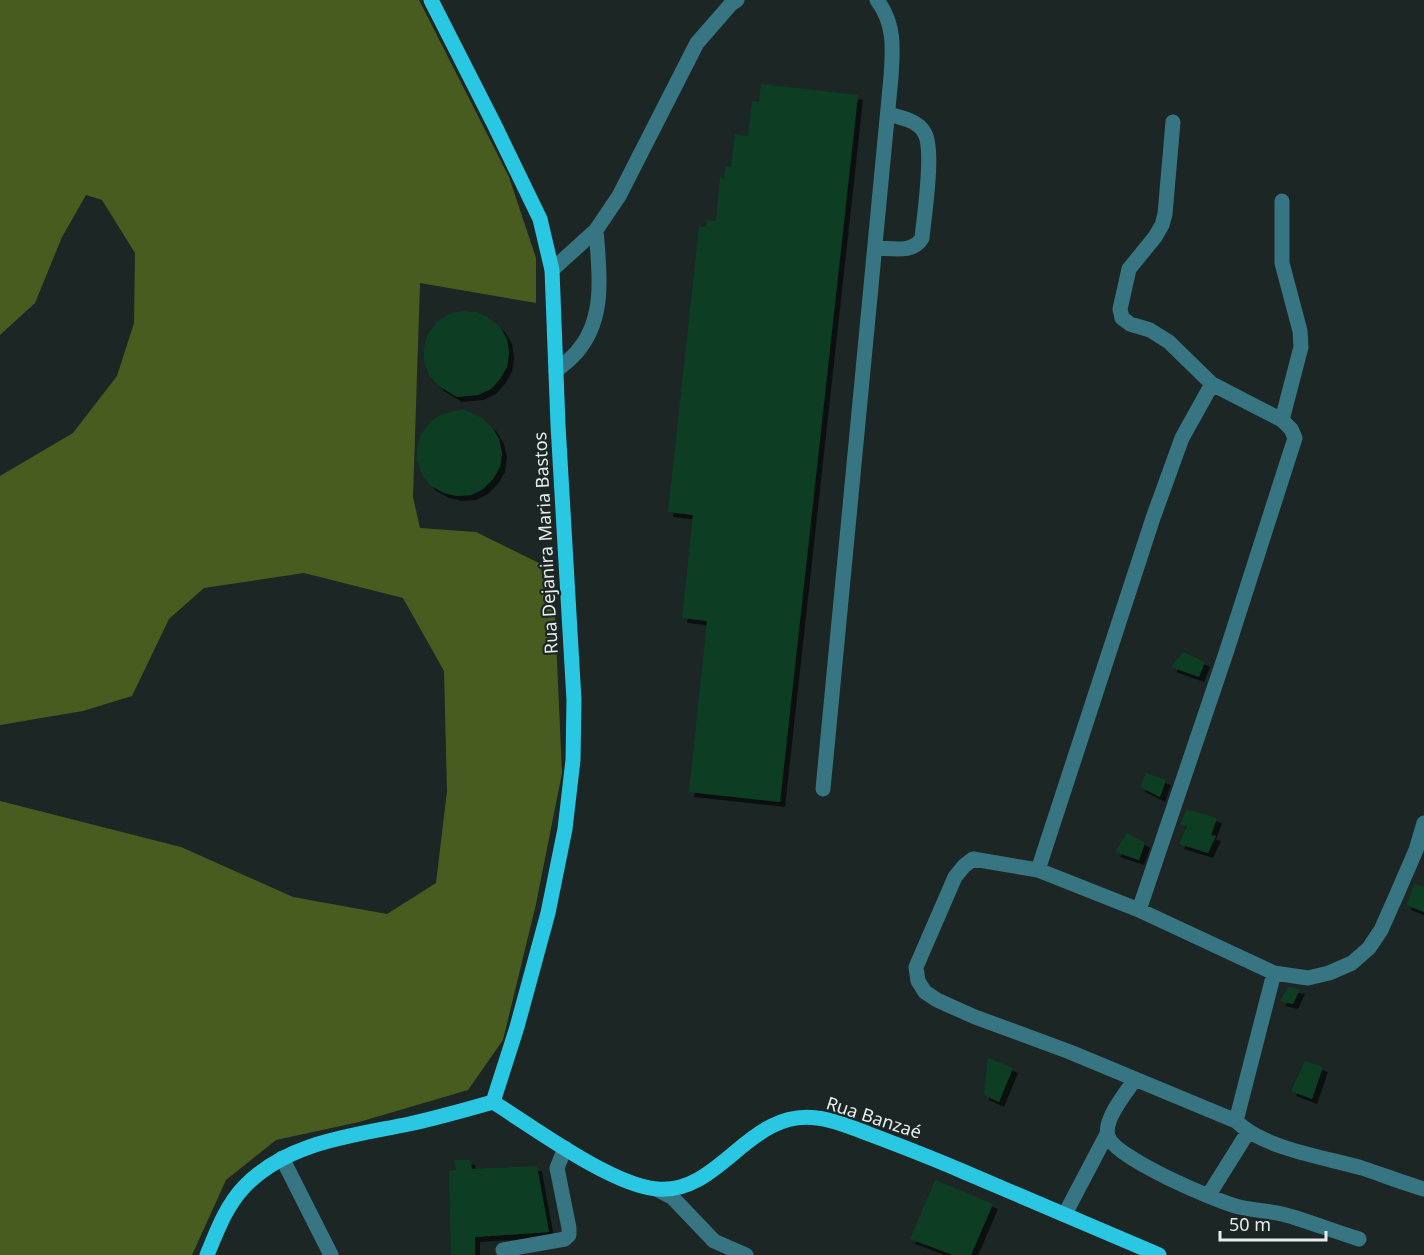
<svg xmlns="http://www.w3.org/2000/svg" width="1424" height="1255" font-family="'Noto Sans',sans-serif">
  <defs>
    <filter id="shadow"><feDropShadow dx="5" dy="5" stdDeviation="0" flood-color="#0009"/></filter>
  </defs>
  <rect width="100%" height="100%" fill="#1c2625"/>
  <path fill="#495c1f" d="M0,0H419L509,177L536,258V303L420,283L413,497L420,528L476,532L539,563L555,616L562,773L536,904L503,1040L468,1090L359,1122L276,1140L226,1180L192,1255H0V801L181,847L293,897L387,914L436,883L447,791L444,671L403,598L304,573L204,588L169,619L132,696L83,711L0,725V476L73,433L117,376L134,323L135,253L102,200L86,195L62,237L35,303L0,335Z"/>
  <path fill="#0c3d22" filter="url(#shadow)" d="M761,84L858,95L780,802L689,792L707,621L682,618L693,515L668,512L699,227H706L707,220L716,221L720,177L724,178L726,166L731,167L735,134L748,136L752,101L759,102Z
    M463,311L477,312L489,318L500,327L507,339L509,353L507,367L500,379L491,389L478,395L457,397L439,386L429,375L424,362V347L428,334L437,322L449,314Z
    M463,409L482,418L492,427L499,439L502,453L500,467L493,479L483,489L471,495L457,496L444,493L431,486L422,475L417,461V447L421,434L430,422L442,414Z
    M1183,652L1205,662L1199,677L1171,667Z
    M1146,773L1166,780L1160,797L1140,787Z
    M1187,809L1217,818L1211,835L1216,836L1208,853L1179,844L1187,826L1180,824Z
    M1127,833L1145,843L1139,860L1115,852Z
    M1415,883L1424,887V912L1406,905Z
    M1288,987L1300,989L1293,1004L1280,1001Z
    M988,1058L1013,1068L999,1102L984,1095Z
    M1305,1061L1323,1067L1312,1099L1291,1091Z
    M454,1160H470L472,1169L537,1166L549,1232L475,1237V1255H451L449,1171L456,1170Z
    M935,1180L993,1204L971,1255H953L910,1239Z"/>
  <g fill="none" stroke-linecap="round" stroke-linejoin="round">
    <path stroke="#377582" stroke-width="15" d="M875,248C892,248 913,254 922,238C924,216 935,148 924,132C917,120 901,118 888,114
      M552,270L596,230L619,196L697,43L731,4L737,0
      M556,371C564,364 574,357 580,348C606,315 599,269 596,230
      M1282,420L1301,347L1300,331L1282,263V201
      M823,789L891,77C893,48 895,24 877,0
      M1424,823L1416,850L1397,894L1381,930L1369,948L1352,963L1329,973L1308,978L1274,973L1139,910L1038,870L973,859L964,866L955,877L916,967L918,981L925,992L937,1000L975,1017L1070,1052L1236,1121C1264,1149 1324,1157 1362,1168C1383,1175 1403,1183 1424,1189
      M1038,870L1153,518L1182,438L1212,384
      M1139,910L1226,653L1295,438L1291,429L1282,420L1212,384L1169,342L1150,330L1130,324L1122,318L1120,309L1129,269L1155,237L1162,225L1165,214L1173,122
      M1135,1079C1127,1092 1103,1119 1108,1136C1114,1158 1216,1201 1239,1207C1257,1211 1276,1211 1293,1217C1315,1224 1337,1232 1359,1239
      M1236,1121L1274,973
      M282,1158L331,1255
      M658,1190L673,1198L714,1241L746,1255
      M1208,1196L1248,1132
      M1065,1214L1107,1134
      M503,1250L565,1239L569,1235V1228L557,1168L565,1148"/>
    <path stroke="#2ac7e2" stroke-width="15" d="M431,0L494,124L540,219L552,270L558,425L574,700L573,760L565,829L548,913L517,1027L493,1102
      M493,1102C533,1127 611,1185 657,1189C720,1195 749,1108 817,1118C835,1120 853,1128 869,1134C901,1146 932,1158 962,1171C1028,1199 1094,1227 1159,1255
      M207,1255C217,1231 226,1206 244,1187C287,1142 351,1136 409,1124C437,1118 465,1110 493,1102"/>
  </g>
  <g text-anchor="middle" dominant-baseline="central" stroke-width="4.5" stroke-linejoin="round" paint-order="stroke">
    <g font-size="18" fill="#e6edec" stroke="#1c2625">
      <text transform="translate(545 543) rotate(-93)">Rua Dejanira Maria Bastos</text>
      <text transform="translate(874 1117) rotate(18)">Rua Banzaé</text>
    </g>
  </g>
  <path d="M1220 1231v9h106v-9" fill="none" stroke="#e6edec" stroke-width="3"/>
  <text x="1229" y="1231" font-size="18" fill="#e6edec" stroke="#1c2625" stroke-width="4.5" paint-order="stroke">50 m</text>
</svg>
